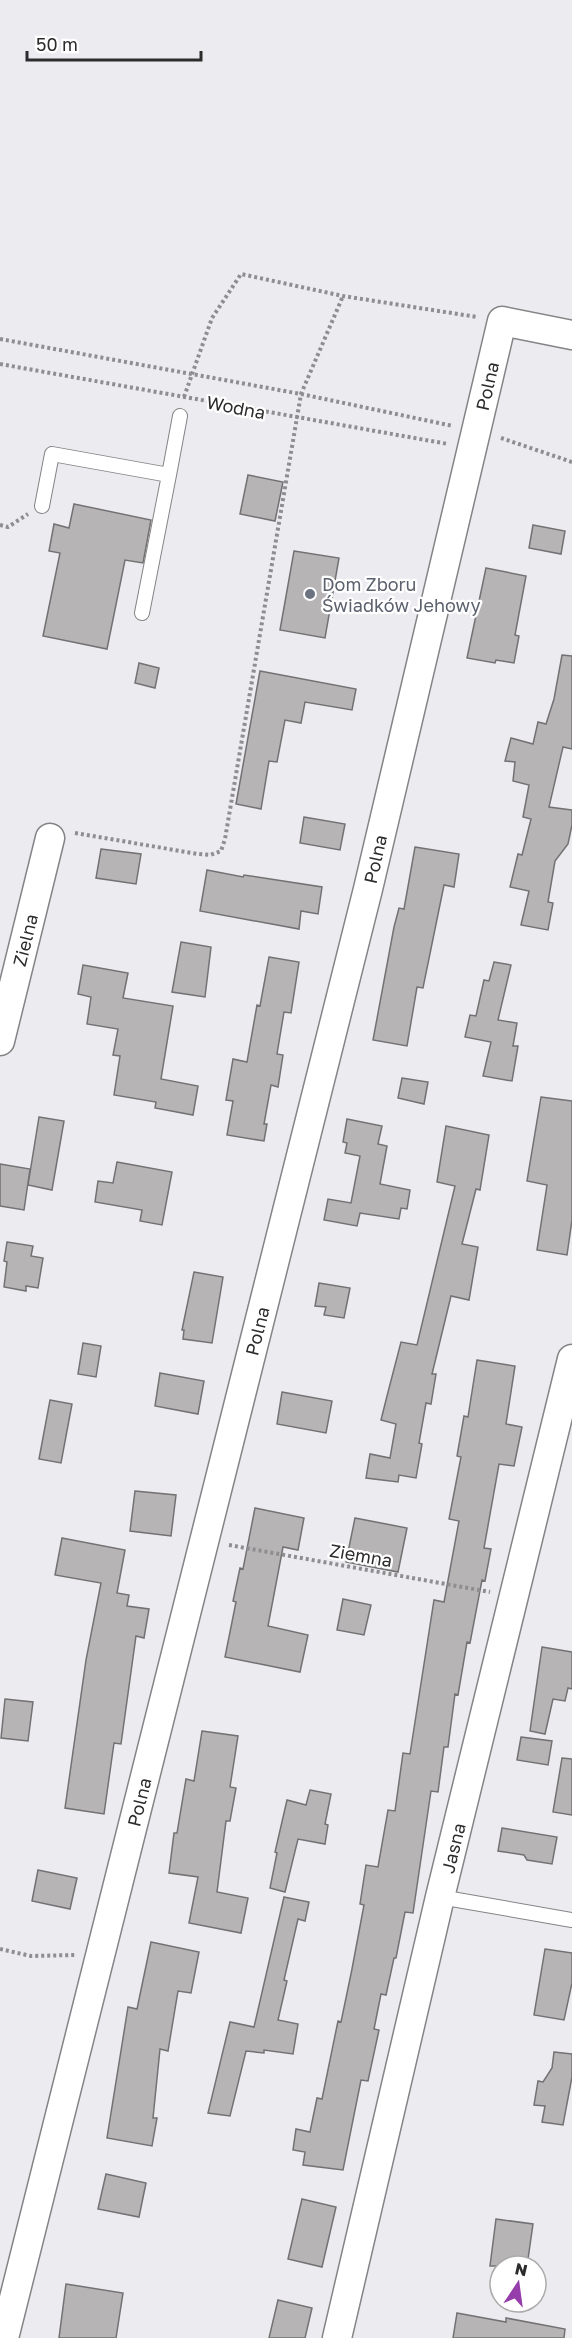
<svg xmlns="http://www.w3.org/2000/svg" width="572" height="2338" font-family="'Golos Text',sans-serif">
  <rect width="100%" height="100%" fill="#ececf0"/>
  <path fill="#b7b4b6" stroke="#737173" stroke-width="1.5" d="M248,475L283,482L275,521L240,514Z
    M74,504L151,520L143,563L125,560L107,649L43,636L60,553L49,551L54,524L69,528Z
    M533,525L565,531L561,554L529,548Z
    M294,551L339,558L325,638L280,630Z
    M486,568L526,576L515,635L519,636L514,663L496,660L495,663L467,658Z
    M562,655L572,656V749L563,747L549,807L572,810V825L568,844L555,861L548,902L553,903L548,930L521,925L529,891L510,887L518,854L522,855L531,819L523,817L529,785L513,781L515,762L505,761L511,738L533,744L538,722L546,724L554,699Z
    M139,663L159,668L155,688L135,683Z
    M260,671L356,689L352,710L305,702L301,723L285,720L277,762L269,761L261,809L236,804Z
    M304,817L345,824L340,850L300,843Z
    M415,847L459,854L454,887L444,885L423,988L417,987L407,1046L373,1040L394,927L399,908L404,909Z
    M101,849L141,854L136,884L96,878Z
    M207,870L243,877L244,875L322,887L318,914L301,911L299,929L200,911Z
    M181,942L211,947L205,997L172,992Z
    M269,957L299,962L291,1013L284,1012L277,1054L283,1055L278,1087L271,1085L264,1124H267L264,1141L227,1135L233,1101L226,1100L233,1059L247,1062L257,1005L260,1006Z
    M494,962L511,965L498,1020L517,1023L513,1046H518L512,1081L483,1076L491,1042L465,1037L470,1015L476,1016L484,980L489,981Z
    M83,965L128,973L123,998L173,1006L161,1079L198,1086L193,1115L155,1108L156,1102L114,1095L120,1056L113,1055L118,1029L87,1024L91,997L78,994Z
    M402,1078L428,1082L424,1104L398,1098Z
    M541,1097L572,1101V1220L567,1255L537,1250L547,1185L527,1181Z
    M39,1117L64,1121L52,1190L28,1185Z
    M347,1119L382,1126L378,1144L387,1146L380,1184L410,1190L407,1209L401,1208L399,1219L360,1213L357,1226L324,1220L328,1199L351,1203L360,1156L345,1153L347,1143L343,1142Z
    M446,1126L489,1135L480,1190L476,1189L462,1244L478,1247L469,1300L451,1296L432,1374H436L431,1404L426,1403L419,1443L422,1444L416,1478L399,1475L398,1482L366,1478L370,1454L390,1458L396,1424L381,1420L387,1396L401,1342L417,1345L455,1186L437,1182Z
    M117,1162L172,1172L162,1225L140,1221L142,1210L95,1202L98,1181L113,1183Z
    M0,1164L30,1169L24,1210L0,1206Z
    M7,1242L33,1246L31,1256L43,1258L38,1288L26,1286V1291L4,1287L7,1262L4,1261Z
    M194,1272L223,1277L212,1343L183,1339L184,1330H182Z
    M319,1283L350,1288L344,1318L324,1315L326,1307L315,1306Z
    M83,1343L101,1346L96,1377L78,1374Z
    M477,1360L515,1366L506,1424L522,1427L514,1466L499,1464L484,1548L491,1549L485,1581L482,1580L470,1643L467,1642L458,1695L455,1694L448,1747H444L438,1792L431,1791L413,1913L405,1912L396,1958H394L386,1995L381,1994L374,2029L379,2030L368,2081L361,2080L343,2170L303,2165L305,2152L293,2150L296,2129L310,2132L317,2098L322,2099L338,2021L341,2022L352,1969L364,1905L360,1904L366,1865L378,1867L388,1810L395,1811L403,1753L410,1754L434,1600L444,1602L459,1521L449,1519L461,1457L457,1456L464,1416L468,1417Z
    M160,1373L204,1381L198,1414L155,1406Z
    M282,1392L332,1401L326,1433L277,1424Z
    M50,1400L72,1404L61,1463L39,1459Z
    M135,1491L176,1495L171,1536L130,1531Z
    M255,1508L304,1518L298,1550L283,1547L268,1626L308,1635L300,1672L225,1657L236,1602L233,1601L240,1568L243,1569Z
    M355,1518L407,1528L398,1572L346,1562Z
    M62,1538L125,1550L117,1593L129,1595L127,1606L149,1609L144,1638L136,1636L121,1744L114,1743L104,1814L65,1808L86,1660L101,1583L55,1575Z
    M343,1599L371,1605L364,1635L337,1630Z
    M542,1647L572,1652V1689L568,1688L565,1701L553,1699L545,1734L530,1731Z
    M5,1699L33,1702L28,1741L1,1738Z
    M202,1731L238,1736L230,1787L236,1788L230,1821H226L217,1892L248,1898L241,1933L189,1923L198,1877L169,1873L174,1833H177L186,1779L194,1781Z
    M521,1737L552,1741L548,1765L517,1760Z
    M562,1758L572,1759V1815L553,1812Z
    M310,1790L331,1794L325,1824L328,1825L325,1844L298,1839L285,1892L270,1888L277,1853L275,1852L287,1800L306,1805Z
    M502,1828L557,1837L552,1864L527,1860L524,1855L498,1851Z
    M38,1870L77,1878L70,1909L32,1901Z
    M284,1897L309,1902L305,1921L298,1919L284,1980L287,1981L278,2020L298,2024L293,2054L264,2050V2053L246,2051L230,2116L208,2113L230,2022L254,2027Z
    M151,1942L199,1952L191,1993L178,1991L168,2051L160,2049L153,2118H157L152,2146L107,2138L128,2007L137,2009Z
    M545,1949L572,1953V1983L564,2020L534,2015Z
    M554,2052L572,2054V2077L563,2125L542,2122L545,2106L534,2105L538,2081L543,2082L552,2068Z
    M106,2174L146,2183L139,2217L98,2209Z
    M302,2199L336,2207L322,2267L288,2259Z
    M496,2219L533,2224L527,2266H490Z
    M66,2284L123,2293L116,2338H59Z
    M278,2300L312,2308L305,2338H269Z
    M457,2313L506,2322V2318L565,2329L564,2338H453Z"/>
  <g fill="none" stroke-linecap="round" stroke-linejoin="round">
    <defs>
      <path id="lane" d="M42,506L52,454L169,475L180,416
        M142,613L169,475
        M440,1897L572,1920"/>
      <path id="street" d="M0,1041L50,838
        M4,2338L368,889L502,321L572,335
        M337,2338L440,1897L572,1359"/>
    </defs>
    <use href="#lane" stroke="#848487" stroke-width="16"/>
    <use href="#street" stroke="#848487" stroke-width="31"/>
    <path stroke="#8e8e90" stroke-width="4" stroke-dasharray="3 3" stroke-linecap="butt" d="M0,339L301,394L453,426
      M0,364L448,444
      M184,397L212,318L241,274L343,296L477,317
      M501,438L572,462
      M0,525L8,527L28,514
      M75,833L198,854L210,855L221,851L225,839L301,394L343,296
      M229,1545L490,1592
      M0,1949L31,1956L76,1955"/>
    <use href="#lane" stroke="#fff" stroke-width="14"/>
    <use href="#street" stroke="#fff" stroke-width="28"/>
  </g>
  <circle fill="#6b7280" stroke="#fff" stroke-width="2" cx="310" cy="594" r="6"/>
  <g text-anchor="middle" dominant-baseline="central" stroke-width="4.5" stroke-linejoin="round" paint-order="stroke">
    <g font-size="18" fill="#2c2c2d" stroke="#fff">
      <text transform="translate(487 386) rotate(-77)">Polna</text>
      <text transform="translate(236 407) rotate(11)">Wodna</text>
      <text transform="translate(375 859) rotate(-77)">Polna</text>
      <text transform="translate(25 940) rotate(-76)">Zielna</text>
      <text transform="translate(257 1331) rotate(-76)">Polna</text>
      <text transform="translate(361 1555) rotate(10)">Ziemna</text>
      <text transform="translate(139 1802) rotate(-76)">Polna</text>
      <text transform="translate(453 1848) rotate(-76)">Jasna</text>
    </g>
    <g font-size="18" fill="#5b616d" stroke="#fff" text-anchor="start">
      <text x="322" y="584">Dom Zboru<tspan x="322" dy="21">Świadków Jehowy</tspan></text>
    </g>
  </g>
  <g transform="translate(518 2284) rotate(13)"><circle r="28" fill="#ffffff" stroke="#ababab" stroke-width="1.5"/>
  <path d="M0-4.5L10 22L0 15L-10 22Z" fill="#953daa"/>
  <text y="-9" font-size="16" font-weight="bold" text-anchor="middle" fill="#2c2c2d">N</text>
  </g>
  <path d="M27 51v9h174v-9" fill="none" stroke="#2c2c2d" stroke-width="3"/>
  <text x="36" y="51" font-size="18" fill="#2c2c2d" stroke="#ffffff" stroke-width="4.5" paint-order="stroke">50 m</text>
</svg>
